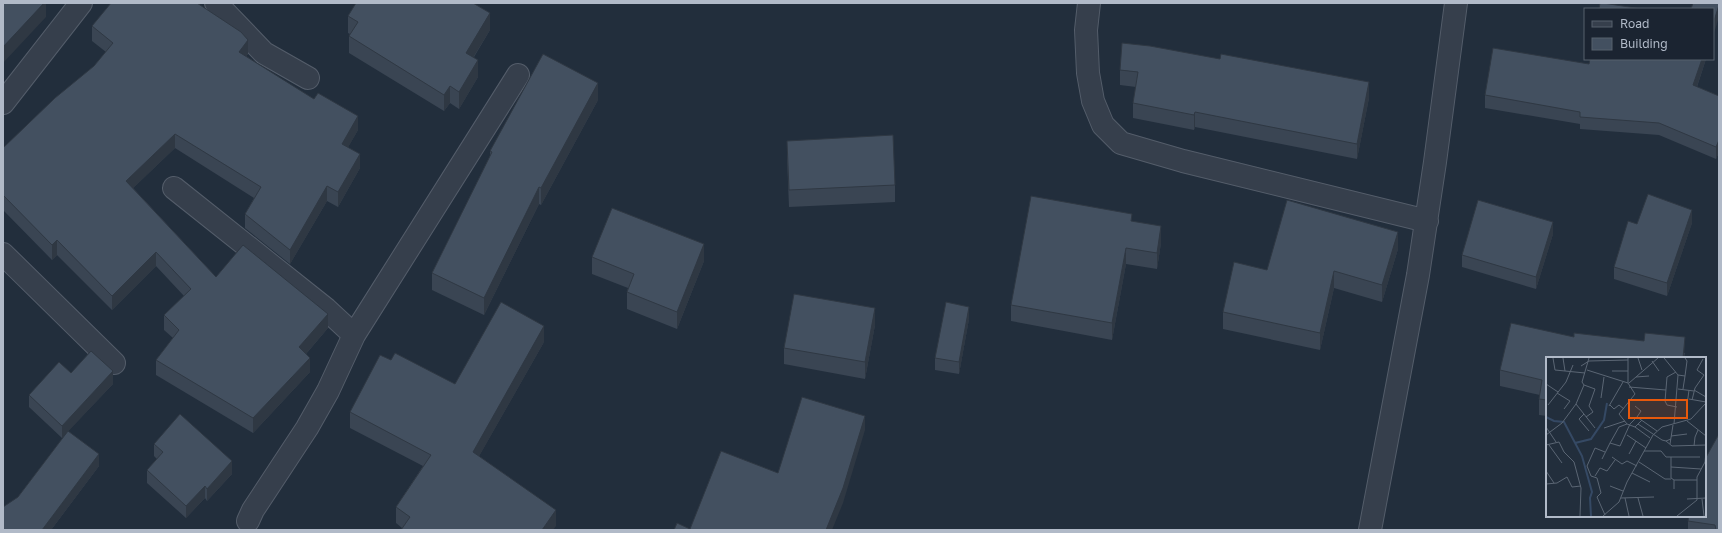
<svg xmlns="http://www.w3.org/2000/svg" width="1722" height="533" font-family="'Golos Text',sans-serif">
  <rect width="100%" height="100%" fill="#222e3c"/>
  <g fill="none" stroke-linecap="round" stroke-linejoin="round">
    <defs>
      <path id="minor" d="M216,3L264,53L308,78
        M1089,3L1086,30L1088,73L1093,101L1103,125L1121,143L1183,161L1427,221
        M3,103L81,3
        M174,188L326,309L354,335L328,391L307,428L253,510L248,521
        M3,254L114,363
        M354,335L518,75
        M1370,530L1418,275L1435,162L1456,3"/>
    </defs>
    <use href="#minor" stroke="#545d6a" stroke-width="24"/>
    <use href="#minor" stroke="#363f4c" stroke-width="22"/>
  </g>
  <path fill="#3a4553" d="M348,16L490,30L474,57L478,77L459,109L450,103L444,111L349,53V36L350,34L348,33Z
    M92,26L248,54L246,56L358,130L348,147L360,168L338,207L327,201L290,264L245,228V214L254,198L175,148L133,188L216,277L328,328L306,354L310,372L253,433L156,375V360L173,338L164,330V315L184,296L156,266L112,310L57,255L52,260L3,210V148L94,66L106,52L92,41Z
    M1706,59L1697,87L1719,96V152L1716,159L1659,135L1580,129V124L1485,108V95L1589,64Z
    M1120,70L1369,98L1357,159L1195,127L1194,130L1133,118V103L1136,87L1120,85Z
    M598,100L541,205L539,204L484,315L432,290V273L490,158V151Z
    M787,141L895,185V202L789,207L787,157Z
    M1132,221L1161,243L1157,269L1126,264L1112,340L1011,321V305Z
    M1692,223L1667,296L1614,279V267L1637,224Z
    M1553,234L1536,289L1462,267V255Z
    M1398,249L1382,302L1334,288L1320,350L1223,329V312L1267,270Z
    M592,257L704,261L677,329L627,309V292L628,288L592,274Z
    M969,319L959,374L935,370V358Z
    M875,325L865,379L784,364V348Z
    M1574,337L1685,353L1684,358H1547V416L1539,415V399L1540,395L1500,386V370Z
    M544,342L479,456L556,526L402,528L396,523V507L423,466L350,428V412L391,360L455,384Z
    M71,373L113,384L68,431L99,466L51,530H3L18,497L67,433L62,438L29,407V395Z
    M1719,434V530H1688V521Z
    M154,444L232,474L207,501L205,498L186,518L147,483V470L157,459L154,456Z"/>
  <path fill="#2f3843" d="M44,3H46V17L3,63V47Z
    M1719,5V17L1713,36V24Z
    M490,13V30L466,69V53Z
    M248,40V54L239,66V52Z
    M1702,59H1706L1693,98V85Z
    M478,60V77L459,109V92Z
    M1369,82V98L1357,159V144Z
    M598,83V100L541,205V188Z
    M450,86V103L444,111V95Z
    M1195,112V127L1194,130V115Z
    M358,116V130L342,158V144Z
    M175,134V148L126,195V181Z
    M1719,140V152L1716,159V147Z
    M360,154V168L338,207V192Z
    M327,186V201L290,264V250Z
    M539,187V204L484,315V298Z
    M1692,210V223L1667,296V283Z
    M1553,222V234L1536,289V277Z
    M1161,226V243L1157,269V253Z
    M1398,232V249L1382,302V285Z
    M57,240V255L52,260V245Z
    M704,244V261L677,329V312Z
    M1126,248V264L1112,340V323Z
    M156,252V266L112,310V296Z
    M1334,271V288L1320,350V333Z
    M969,307V319L959,374V362Z
    M875,308V325L865,379V362Z
    M328,314V328L299,362V347Z
    M544,326V342L473,467V452Z
    M1685,337L1684,358H1683Z
    M310,358V372L253,433V418Z
    M113,371V384L62,438V426Z
    M865,416V430L843,503L832,530H826Z
    M99,454V466L51,530H42Z
    M232,461V474L207,501V489Z
    M205,486V498L186,518V506Z
    M556,510V526L553,530H542Z"/>
  <path fill="#435060" stroke="#2f3843" d="M3,3H44L3,47Z
    M111,3H197L241,32L248,40L239,52L314,99L318,93L358,116L342,144L360,154L338,192L327,186L290,250L245,214L261,187L175,134L126,181L216,277L243,245L328,314L299,347L310,358L253,418L156,360L179,330L164,315L191,289L156,252L112,296L57,240L52,245L3,195V148L55,98L94,66L113,43L92,26Z
    M356,3H473L490,13L466,53L478,60L459,92L450,86L444,95L349,36L358,22L348,16Z
    M1600,3H1603L1642,9H1599Z
    M1693,3H1719V5L1713,24V9H1691Z
    M1122,43L1150,46L1220,59L1221,54L1369,82L1357,144L1195,112L1194,115L1133,103L1138,72L1120,70Z
    M1493,48L1589,64L1590,59H1702L1693,85L1719,96V140L1716,147L1659,123L1580,117V112L1485,95Z
    M543,54L598,83L541,188L539,187L484,298L432,273L492,152L490,151Z
    M893,135L895,185L789,190L787,141Z
    M1648,194L1692,210L1667,283L1614,267L1628,221L1637,224Z
    M1031,196L1132,214L1131,221L1161,226L1157,253L1126,248L1112,323L1011,305Z
    M1287,200L1398,232L1382,285L1334,271L1320,333L1223,312L1234,262L1267,270Z
    M1478,200L1553,222L1536,277L1462,255Z
    M612,208L704,244L677,312L627,292L634,274L592,257Z
    M794,294L875,308L865,362L784,348Z
    M501,302L544,326L473,452L556,510L542,530H401L410,517L396,507L431,455L350,412L380,355L391,360L395,353L455,384Z
    M946,302L969,307L959,362L935,358Z
    M1511,323L1574,337V333L1644,341L1645,333L1685,337L1683,358H1547V400L1539,399L1542,380L1500,370Z
    M91,351L113,371L62,426L29,395L59,362L71,373Z
    M802,397L865,416L843,488L826,530H674L677,523L690,529L721,451L778,473Z
    M180,414L232,461L207,489L205,486L186,506L147,470L163,452L154,444Z
    M68,431L99,454L42,530H3V507L18,497Z
    M1719,434V530H1716L1715,525L1688,521L1689,516H1705V459Z"/>
  <g transform="translate(1546 357)">
    <rect width="160" height="160" fill="#222e3c"/>
    <path fill="none" stroke="#354964" stroke-width="2" d="M0,60L8,64L18,65L36,99L46,135L44,141L45,159M29,86L45,82L58,63L61,46"/>
    <path fill="none" stroke="#5b6674" stroke-width="1" d="M7,1L9,13L39,16M17,1L19,14M43,1L36,25L38,28L30,47L49,71M82,1V26L89,37L73,57L81,67L89,70L96,63M92,1L96,13M118,1L132,18L128,67M139,1L141,4L139,19M106,4L113,14M35,9L43,4L82,3M41,13L82,26M66,14H82M130,15L121,20L119,44L121,48L131,50M132,18L139,19L137,32M90,20L103,19M83,26L112,1M0,27L12,35M38,28L49,32L43,49L47,55L40,60M83,30L120,33M132,32L148,34M148,33L160,40M11,36L24,44L18,52M55,41L58,20M143,42L160,45M146,43L149,31L158,18L151,13L157,2M2,48L20,25L27,8M64,48L68,52L73,48L78,52M141,48L143,33M63,49L77,25M89,49L95,54L91,60M38,57L33,62L43,74M141,64L160,79M92,67L116,83L120,84L125,82M0,70L10,85M89,70L104,81M58,71L79,64M0,78L16,66L30,47M81,78L100,91M125,79L141,77M120,84L126,89L160,88M64,86L73,70L81,67M124,87L127,68M0,88L13,85L18,95L28,105L35,131L34,159M3,88L16,106M148,89L149,80L152,73M98,94H115L120,100H154M83,97L90,84M66,100L76,107L81,104L91,109M125,100V121L128,123V132M56,102L64,86L74,89L84,67L91,60L111,74M93,105L119,122H125M125,110L155,112M0,114L8,126M86,116L104,125M49,119L54,111L61,114L69,103M128,123H151M0,127L11,126L21,120L26,130L35,129M64,129L77,134M75,141L108,140M79,141L83,159M92,141L97,159M141,142L160,141M156,142L158,159M151,143V120L159,105L160,95M59,158L51,140L55,136L51,121L45,119L41,109L49,91L59,95M57,159L73,145L81,125L107,78L116,70L145,62L160,46M131,159L151,143"/>
    <path fill="#e8590c" fill-opacity="0.15" stroke="#e8590c" stroke-width="2" d="M83,43H141V61H83Z"/>
    <rect width="160" height="160" fill="none" stroke="#b1bac8" stroke-width="2"/>
  </g>
  <rect width="1722" height="533" fill="none" stroke="#b1bac8" stroke-width="8"/>
  <rect x="1584" y="8" width="130" height="52" fill="#1b2431" stroke="#57606d"/>
  <rect x="1592" y="21" width="20" height="6" fill="#363f4c" stroke="#57606d"/>
  <text x="1620" y="28" font-size="12" fill="#b1bac8">Road</text>
  <rect x="1592" y="38" width="20" height="12" fill="#435060" stroke="#57606d"/>
  <text x="1620" y="48" font-size="12" fill="#b1bac8">Building</text>
</svg>
